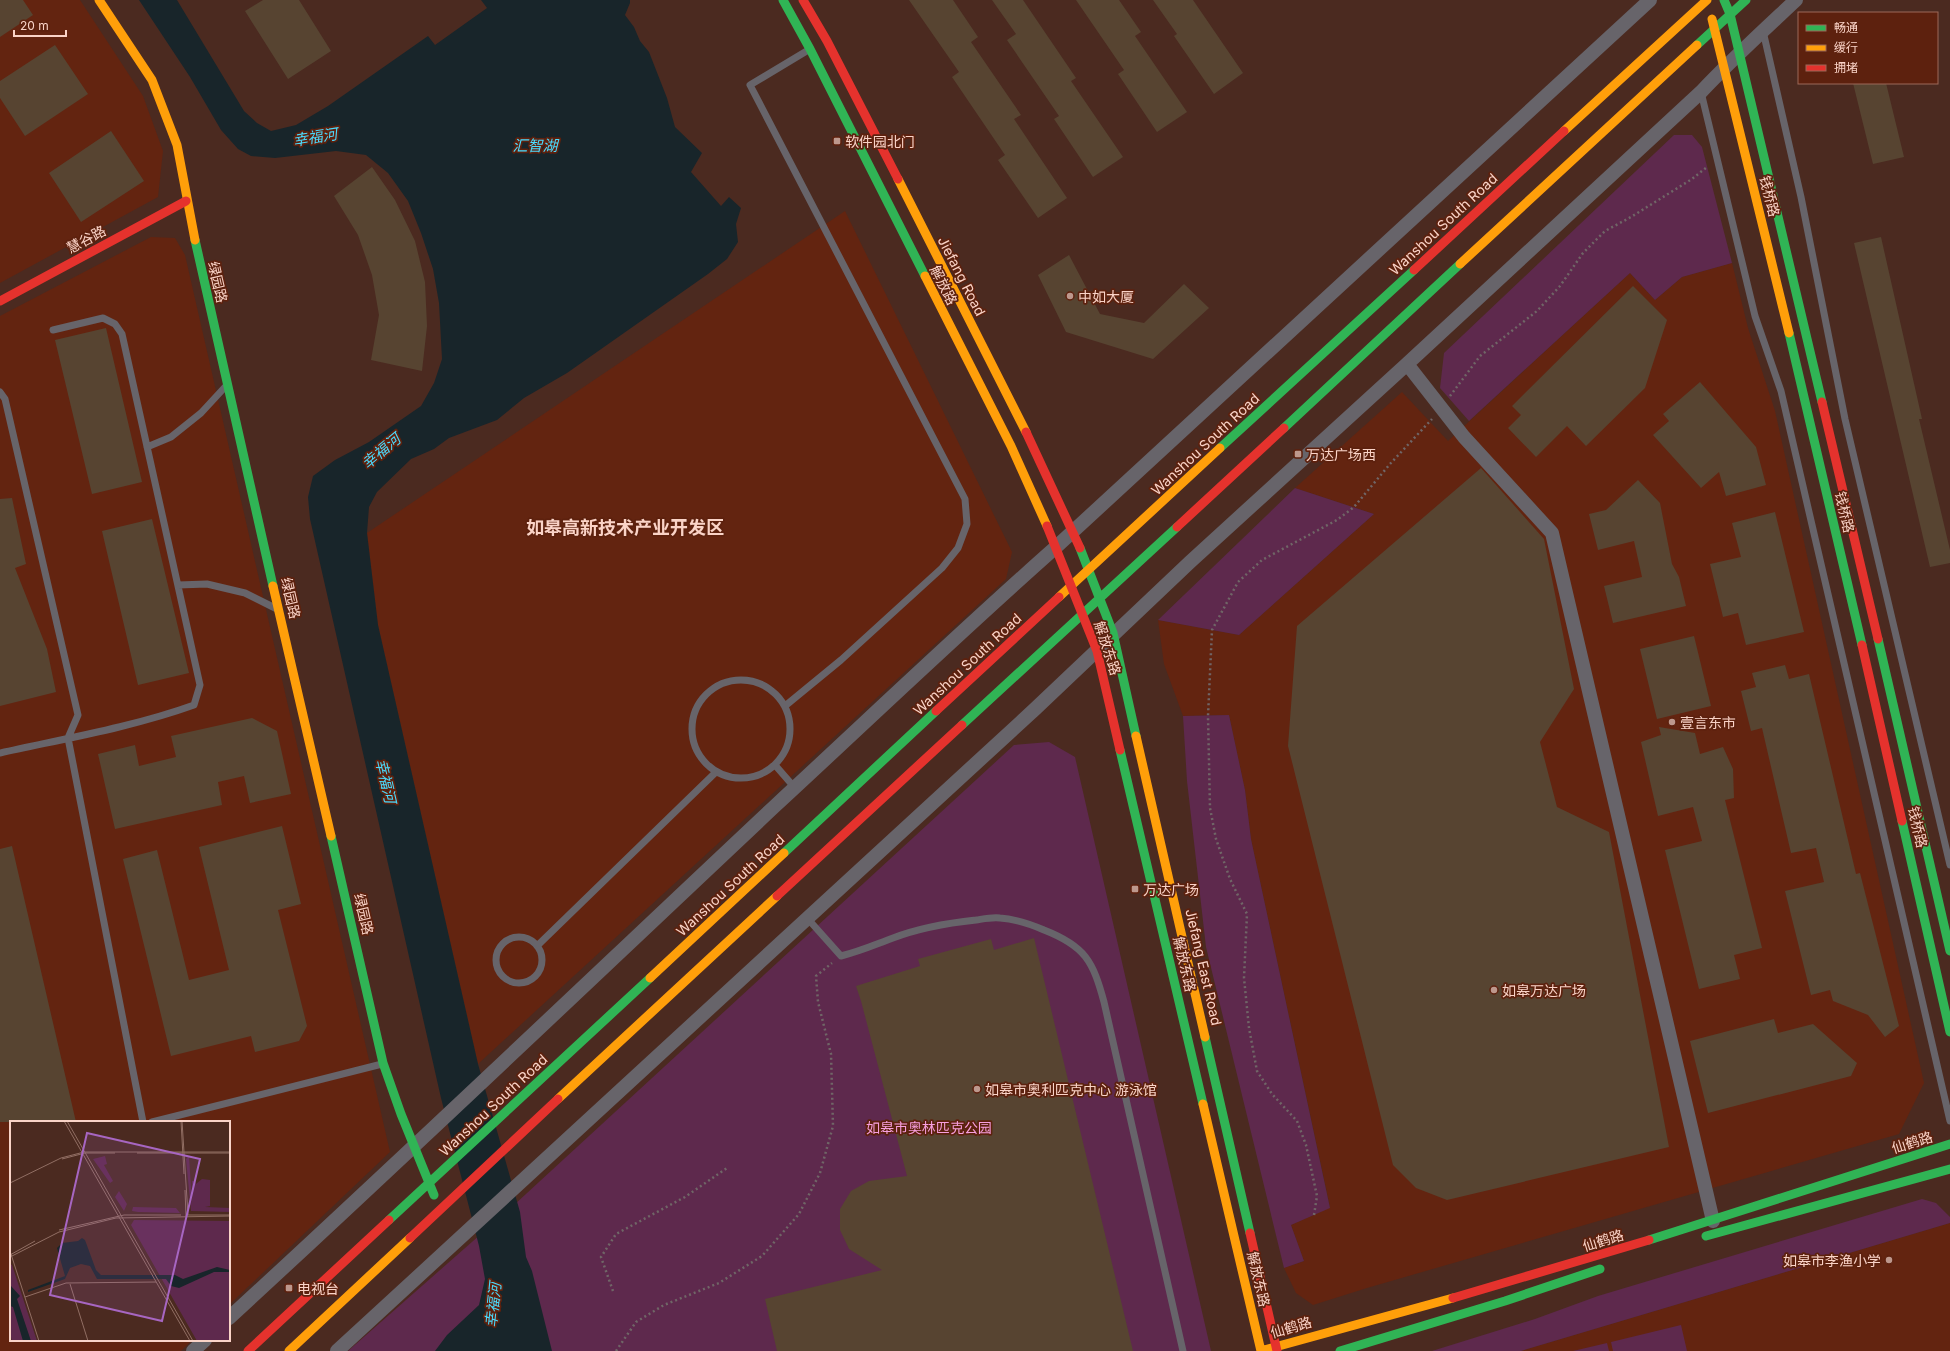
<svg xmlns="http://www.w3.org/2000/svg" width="1950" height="1351" font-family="Inter,'Noto Sans SC',sans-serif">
  <rect width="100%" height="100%" fill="#4b2a20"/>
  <path fill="#632410" d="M0,0H80L143,96L163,151L158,197L0,283Z
    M845,211L1012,552L1006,579L478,1064L378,625L367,533Z
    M151,237L175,238L185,255L390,1152L229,1305V1122H11V1340H192L181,1351H0V316Z
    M1732,263L1748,328L1775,411L1924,1083L1899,1134L1367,1288L1313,1305L1296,1293L1284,1268L1304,1261L1291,1225L1330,1207L1251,839L1245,790L1229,715L1183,716L1164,664L1158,620L1239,635L1374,514L1295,488L1402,392L1448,441L1630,273L1655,300L1682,277Z
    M1950,1223V1351H1521Z"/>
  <path fill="#5e294d" d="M1674,135H1692L1702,147L1732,263L1682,277L1655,300L1630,273L1469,421L1440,388L1444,353Z
    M1295,488L1374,514L1239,635L1158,620Z
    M1229,715L1245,790L1251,839L1330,1208L1291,1225L1304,1261L1284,1268L1206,947L1187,781L1183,716Z
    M1049,742L1075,757L1211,1351H348L514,1205L1014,745Z
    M1922,1199L1936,1203L1950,1217V1223L1521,1351H1432L1535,1319L1598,1296Z
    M1681,1325L1687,1351H1613L1611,1342Z
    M1607,1343L1609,1351H1573Z"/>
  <path fill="#18252a" d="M139,0H177L244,111L257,123L271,131L296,125L328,106L428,36L435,45L487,8L481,0H630V3L625,15L634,27L640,41L649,52L667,98L675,127L702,153L691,172L721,206L729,197L741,208L736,224L738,242L727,259L708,274L567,373L524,398L497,420L449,438L434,449L411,459L377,492L369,507L367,533L378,625L478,1064L520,1212L526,1257L532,1271L552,1351H435L447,1335L479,1305L485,1279L479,1246L441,1098L310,519L308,497L313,476L335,460L369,442L421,406L434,383L442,359L439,303L433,269L421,233L408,201L388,173L366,155L336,151L275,158L251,156L238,149L221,130L190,77Z"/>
  <path fill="#574431" d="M0,0H23L33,15L0,37Z
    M263,0H299L331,51L288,79L245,11Z
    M909,0H953L978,37L971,42L1021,115L1014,119L1067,198L1038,218L998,160L1005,155L952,77L959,72Z
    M992,0H1023L1076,78L1071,81L1123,157L1093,177L1054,119L1059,116L1007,40L1016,34Z
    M1076,0H1119L1141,32L1135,36L1187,112L1157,132L1118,74L1124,70Z
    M1153,0H1193L1243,73L1214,94L1174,36L1177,34Z
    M55,45L88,94L25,136L0,98V81Z
    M1853,83H1886L1904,157L1873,164Z
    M111,131L144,181L81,222L49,173Z
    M372,167L395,200L415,241L425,282L427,326L422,371L371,360L379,315L372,275L358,235L334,196Z
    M1881,237L1922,419H1919L1950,550V563L1930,567L1854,243Z
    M1069,255L1100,314L1144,323L1184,284L1209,308L1153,359L1066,332L1038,275Z
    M1633,286L1667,320L1645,388L1586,446L1567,426L1536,457L1508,428L1521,415L1512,406Z
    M106,328L142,482L92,494L55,340Z
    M1700,382L1756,447L1766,485L1726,496L1719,472L1701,488L1653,435L1669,421L1663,414Z
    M1481,468L1544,539L1574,689L1540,742L1557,807L1609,832L1669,1147L1447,1200L1416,1188L1393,1165L1288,746L1297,626Z
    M1638,480L1660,503L1672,564L1679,577L1686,606L1613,623L1604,586L1642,577L1634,541L1598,550L1589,514L1606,510Z
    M12,498L26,564L15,568L47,649L56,692L0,706V499Z
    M1775,512L1804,632L1746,645L1738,613L1723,617L1710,564L1741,557L1732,523Z
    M152,519L189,673L138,685L102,531Z
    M1694,636L1711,706L1657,719L1640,649Z
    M1785,665L1789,679L1809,674L1856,874L1860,873L1899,1026L1885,1037L1868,1015L1833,1001L1830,990L1811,995L1785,891L1824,882L1816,848L1791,853L1762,728L1751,731L1741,691L1756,687L1752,673Z
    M252,718L277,731L291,794L250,803L244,776L218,782L222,805L115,829L98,754L135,745L139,766L176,757L171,736Z
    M1659,727L1695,733L1700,754L1723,747L1733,769L1734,798L1725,800L1762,948L1734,955L1740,979L1699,989L1665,850L1702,841L1693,807L1658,816L1641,742L1661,735Z
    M282,826L301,904L278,910L307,1026L299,1041L255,1052L251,1036L171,1056L123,859L157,850L189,980L229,970L199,847Z
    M12,846L76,1122H0V849Z
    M1034,938L1133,1351H777L765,1299L882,1270L849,1249L840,1230V1209L851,1191L869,1181L907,1176L861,1001L856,986L920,966L918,959L991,939L994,950Z
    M1774,1019L1778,1033L1813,1024L1857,1063L1851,1076L1708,1113L1690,1041Z"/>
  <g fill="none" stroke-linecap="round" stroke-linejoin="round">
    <path stroke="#706667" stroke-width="2.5" stroke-dasharray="2 3" stroke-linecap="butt" d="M1450,396L1480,356L1537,311L1560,286L1583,253L1605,231L1631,217L1692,179L1707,167
      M1314,1215L1317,1196L1306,1145L1297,1121L1272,1094L1257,1071L1249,1028L1244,978L1247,914L1230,879L1216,839L1210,808L1208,716L1212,630L1238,582L1262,560L1337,520L1354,507L1390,464L1432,419
      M613,1291L601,1257L616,1234L685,1197L727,1168
      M616,1351L636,1322L664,1305L719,1283L762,1256L799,1214L820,1173L833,1126L831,1054L818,1002L816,976L832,963"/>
    <path stroke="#67646a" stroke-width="7" d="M1763,31L1801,197L1845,419L1950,865
      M1701,92L1755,316L1781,391L1950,1121
      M0,392L5,399L78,715L68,738L143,1122
      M147,447L171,437L201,413L225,387
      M178,585L207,584L245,593L275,608
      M692 729a49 49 0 1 1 98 0a49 49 0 1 1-98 0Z
      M785,706L841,660L942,568L958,548L967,524L965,499L750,85L810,49
      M0,753C63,739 133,727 194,705L200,685L122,334L115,324L103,318L53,330
      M775,765L795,788
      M808,919L841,956C861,951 874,945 893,938C919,928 948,923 976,920C983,919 992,917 1000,918C1014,919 1030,924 1044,930C1085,946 1093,961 1104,1002L1183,1351
      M496 960a23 23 0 1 1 46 0a23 23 0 1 1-46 0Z
      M537,946L716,772
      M152,1122L382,1064"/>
    <path stroke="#67646a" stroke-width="14" d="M1407,364L1464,437L1552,533L1713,1221
      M229,1318C413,1149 594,976 776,805C869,719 961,631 1056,547L1650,0
      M193,1351L205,1340
      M337,1351L1035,709L1190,562L1407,364L1701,92C1731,60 1764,30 1796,0"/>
    <path stroke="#30b455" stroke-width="9" d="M783,0L810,49L925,276
      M1724,0L1730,14L1822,402
      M1697,45L1746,0
      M195,240L273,586
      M1789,333L1862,645
      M1284,428L1460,264
      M1220,448L1414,270
      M1080,548L1113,633L1136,736
      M1878,639L1950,951
      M962,725L1177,527
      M1120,750L1203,1104
      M1902,821L1950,1032
      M331,836L383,1063L401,1114L434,1195
      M784,853L936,711
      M1205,1037L1250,1233
      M389,1220L650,978
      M1706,1236L1950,1169
      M1649,1240L1950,1144
      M1340,1351L1505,1301L1600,1269"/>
    <path stroke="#ff9f0a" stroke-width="9" d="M99,0L152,80L177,145L195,240
      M1712,19L1789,333
      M1564,131L1707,0
      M898,179L1026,432
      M1460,264L1697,45
      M925,276L1011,446L1047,526
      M273,586L331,836
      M1059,597L1220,448
      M1136,736L1205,1037
      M650,978L784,853
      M558,1099L777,896
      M1203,1104L1261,1351
      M1264,1350L1453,1298
      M289,1351L410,1238"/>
    <path stroke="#e5322d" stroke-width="9" d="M803,0L827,41L898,179
      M1414,270L1564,131
      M0,301L186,201
      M1822,402L1878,639
      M1026,432L1080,548
      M1047,526L1097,651L1120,750
      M1177,527L1284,428
      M1862,645L1902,821
      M936,711L1059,597
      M777,896L962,725
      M1250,1233L1277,1351
      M410,1238L558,1099
      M1453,1298L1649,1240
      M248,1351L389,1220"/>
  </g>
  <g fill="#bd988d" stroke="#5d210e" stroke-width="1.5">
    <rect x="833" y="137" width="8" height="8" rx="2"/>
    <circle cx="1070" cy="296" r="4"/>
    <rect x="1294" y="450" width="8" height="8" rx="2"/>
    <circle cx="1672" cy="722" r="4"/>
    <rect x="1131" y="885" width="8" height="8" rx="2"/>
    <circle cx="1494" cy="990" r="4"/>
    <circle cx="977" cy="1089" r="4"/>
    <circle cx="1889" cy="1260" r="4"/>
    <rect x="285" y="1284" width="8" height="8" rx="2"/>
  </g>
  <g text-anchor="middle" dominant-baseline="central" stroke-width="3.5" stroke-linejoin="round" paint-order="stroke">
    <g font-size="14" fill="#fad3c7" stroke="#5d210e" text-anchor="start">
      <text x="845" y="141">软件园北门</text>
      <text x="1078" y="296">中如大厦</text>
      <text x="1306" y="454">万达广场西</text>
      <text x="1680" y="722">壹言东市</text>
      <text x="1143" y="889">万达广场</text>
      <text x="1502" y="990">如皋万达广场</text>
      <text x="985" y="1089">如皋市奥利匹克中心 游泳馆</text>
      <text x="1881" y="1260" text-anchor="end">如皋市李渔小学</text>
      <text x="297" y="1288">电视台</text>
    </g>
    <g font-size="14" fill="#fad3c7" stroke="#5d210e">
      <text transform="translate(1770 196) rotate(76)">钱桥路</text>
      <text transform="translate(1443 224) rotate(-43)">Wanshou South Road</text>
      <text transform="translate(86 239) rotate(-28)">慧谷路</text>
      <text transform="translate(962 276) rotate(63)">Jiefang Road</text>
      <text transform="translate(218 282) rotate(77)">绿园路</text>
      <text transform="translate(944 285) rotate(63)">解放路</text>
      <text transform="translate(1205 444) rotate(-43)">Wanshou South Road</text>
      <text transform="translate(1845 512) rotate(77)">钱桥路</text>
      <text transform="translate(291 598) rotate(77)">绿园路</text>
      <text transform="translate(1108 648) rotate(72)">解放东路</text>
      <text transform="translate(967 664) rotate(-43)">Wanshou South Road</text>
      <text transform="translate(1918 827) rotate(77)">钱桥路</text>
      <text transform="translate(730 885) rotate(-43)">Wanshou South Road</text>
      <text transform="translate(364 914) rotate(77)">绿园路</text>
      <text transform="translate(1185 964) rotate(77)">解放东路</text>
      <text transform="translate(1204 967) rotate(77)">Jiefang East Road</text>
      <text transform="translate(493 1105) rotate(-43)">Wanshou South Road</text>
      <text transform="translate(1912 1142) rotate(-17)">仙鹤路</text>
      <text transform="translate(1603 1240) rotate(-17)">仙鹤路</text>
      <text transform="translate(1259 1279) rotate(77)">解放东路</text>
      <text transform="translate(1291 1327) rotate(-16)">仙鹤路</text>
    </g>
    <g font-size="14" fill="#f69fde" stroke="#5d210e">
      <text x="929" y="1127">如皋市奥林匹克公园</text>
    </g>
    <g font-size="15" font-style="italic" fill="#4adbfe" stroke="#5d210e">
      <text transform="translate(315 137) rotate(-9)">幸福河</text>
      <text x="535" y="145">汇智湖</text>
      <text transform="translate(381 451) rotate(-40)">幸福河</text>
      <text transform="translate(386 781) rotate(77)">幸福河</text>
      <text transform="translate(493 1305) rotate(-84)">幸福河</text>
    </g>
    <g font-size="18" font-weight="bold" fill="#fad3c7" stroke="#5d210e">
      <text x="625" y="527">如皋高新技术产业开发区</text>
    </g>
  </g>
  <g transform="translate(10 1121)">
    <rect width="220" height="220" fill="#4b2a20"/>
    <path d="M95,35L97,43L94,44L103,60L100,62L83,38ZM179,35L182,83V60H185L186,63L192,58L200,59V85L195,86L220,87V91L181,90L176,38ZM109,70L117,83L114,90L105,76ZM123,86L166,87L170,92L128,91L122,90ZM124,99L220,100V220H187L121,104ZM0,143L2,144L27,220H2L0,212Z" fill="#5e294d"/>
    <path d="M72,117L75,119L86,149L91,154H165L173,158L207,146L220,149V151H204L169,167L161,165L156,158H87L80,145L71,143L60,147L55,158L18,171V169L55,155L47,127L52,122L68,120ZM0,157L1,165L10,175L7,178L21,220H13L3,186L0,185Z" fill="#18252a"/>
    <path fill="none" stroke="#916e63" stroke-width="1" d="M54,0L180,220M57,0L183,220M171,0L174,53M172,0L178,94M127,32H220M52,38L75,32H105M0,62L51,37L74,31H220M175,69L176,95M177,94H220M49,109L114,94H171M0,130L29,220M0,134L25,120M0,136L49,111L106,97L220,95M60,163L78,220M15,176L56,162L146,161"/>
    <path fill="#a766c2" fill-opacity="0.15" stroke="#a766c2" stroke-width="2" d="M77,12L190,38L152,200L40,174Z"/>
    <rect width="220" height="220" fill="none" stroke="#fad3c7" stroke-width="2"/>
  </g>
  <rect x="1798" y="12" width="140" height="72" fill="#5d210e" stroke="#9c6858"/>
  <rect x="1806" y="25" width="20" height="6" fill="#30b455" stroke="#9c6858"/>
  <text x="1834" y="32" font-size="12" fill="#fad3c7">畅通</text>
  <rect x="1806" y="45" width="20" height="6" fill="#ff9f0a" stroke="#9c6858"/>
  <text x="1834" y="52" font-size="12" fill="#fad3c7">缓行</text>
  <rect x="1806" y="65" width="20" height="6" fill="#e5322d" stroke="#9c6858"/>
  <text x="1834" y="72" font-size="12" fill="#fad3c7">拥堵</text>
  <path d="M14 30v6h52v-6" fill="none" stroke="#fad3c7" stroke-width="2"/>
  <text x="20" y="30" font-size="12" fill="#fad3c7" stroke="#5d210e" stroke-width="3" paint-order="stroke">20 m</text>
</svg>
